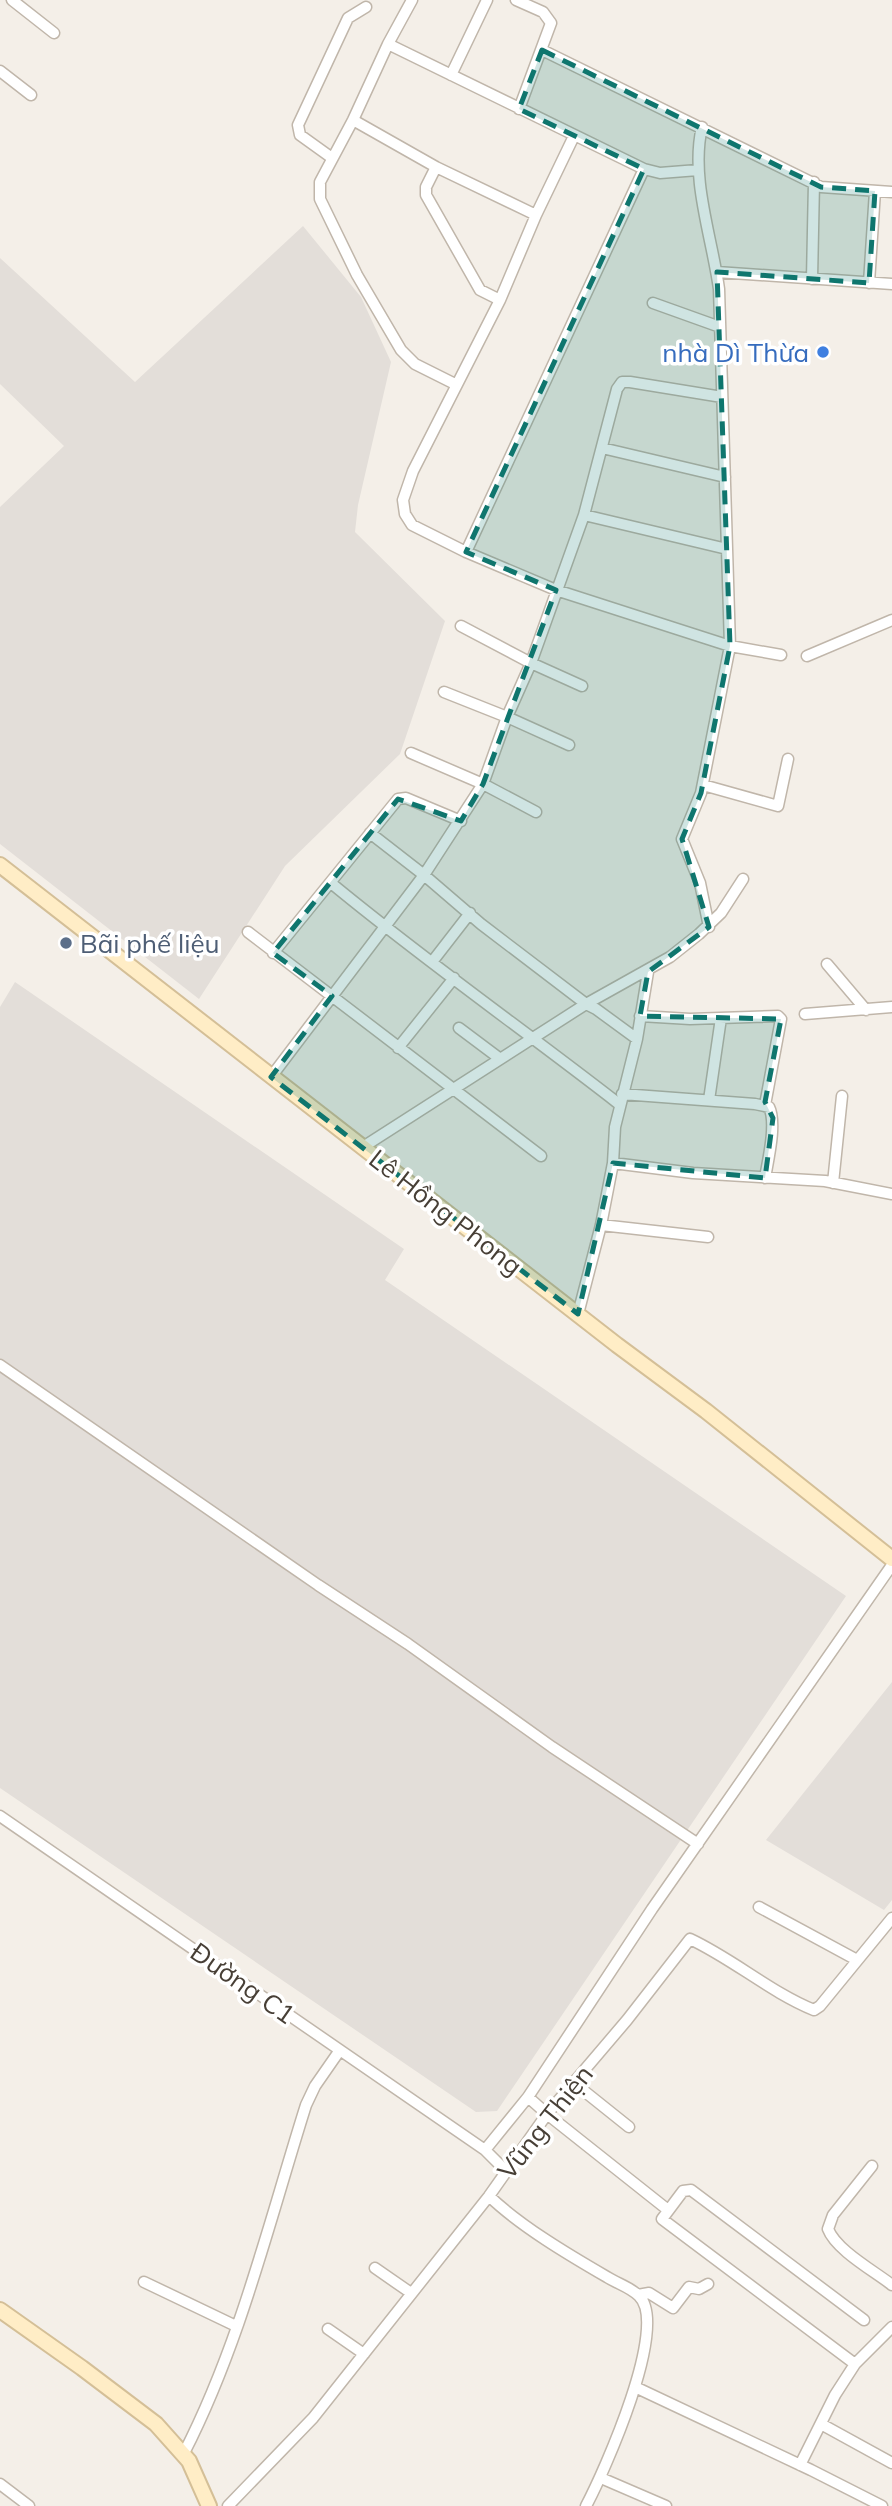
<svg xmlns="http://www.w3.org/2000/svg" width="892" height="2506" font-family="Mulish,sans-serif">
  <rect width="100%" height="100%" fill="#f4efe8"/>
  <path fill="#e3ded9" d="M303,226L361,297L391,362L358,505L355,532L445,621L400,754L285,866L199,999L0,844V507L64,446L0,384V258L135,382Z
    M15,982L404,1249L385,1280L846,1596L497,2111L476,2112L0,1788V1007Z
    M892,1682V1900L884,1910L766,1840Z"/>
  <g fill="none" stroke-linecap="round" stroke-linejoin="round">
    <defs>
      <path id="street" d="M12,0L54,33
        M412,0L388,44L353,120L320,182V199L357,275L401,350L415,364L455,384
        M516,0L543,12L551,23L519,109
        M388,44L644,169L660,173L698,170
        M542,50L821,187L892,192
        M0,71L31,95
        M451,75L487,0
        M353,120L436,167L536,215
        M702,127C690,178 712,237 719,289L730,646L701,793L682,839L700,883L709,927
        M574,136L536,215L500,300L413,471L403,500L405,514L412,525L466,552L556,590L674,628L730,646L781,655
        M332,158L300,135L298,125L348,18L366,7
        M436,167L426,187V195L480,290L500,300
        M717,272L892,284
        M812,279L814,182
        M869,283L875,191
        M653,303L720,327
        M602,448L725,477
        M584,515L727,549
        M466,552L644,169
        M461,626L531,663L582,686
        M807,656L892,620
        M444,692L507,717L569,745
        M411,753L483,784L536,812
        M703,785L778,806L788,759
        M370,833L424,875L481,924L586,1004L596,1009L637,1039
        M331,883C424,960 524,1030 619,1104
        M248,932L541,1156
        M273,953L398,799L406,798L461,821
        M432,962L470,913
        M827,964L866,1010
        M805,1014L892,1007
        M640,1016L690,1019L778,1016L781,1019L765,1105
        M459,1028L499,1058
        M398,1048L454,978
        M271,1077L424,875L483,784L507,717L531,663L584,515L617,389L622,382H630L722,397
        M622,1094L755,1104L769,1107C777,1123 768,1160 765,1178
        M709,1100L721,1018
        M363,1147L586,1004L670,957L699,934L721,913L743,879
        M613,1163L693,1173L825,1181L892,1194
        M833,1183L842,1096
        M601,1225L708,1237
        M578,1314L601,1225L613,1163L615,1127L637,1039L648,972
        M0,1365L318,1585L408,1644L552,1747L698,1844
        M0,1816L485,2150L506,2171
        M759,1907L857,1960
        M574,2083L629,2127
        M528,2097L547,2114L668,2210
        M485,2150L528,2097L652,1909L892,1565
        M872,2166L833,2215L828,2229C836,2250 874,2271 892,2285
        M489,2196C520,2226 569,2255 607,2277C618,2284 630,2287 639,2296C670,2325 604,2472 586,2506
        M375,2268L411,2293
        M144,2282L236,2326
        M638,2295L649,2293L673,2308L689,2287L699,2289L708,2284
        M328,2329L364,2354
        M855,2364L662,2219L683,2191L691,2190L864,2320
        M635,2387L811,2470L882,2506
        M821,2424L892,2463
        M184,2453C240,2344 269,2222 306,2105L315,2086L340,2050
        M800,2465L835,2395L855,2364L892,2327
        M601,2478L666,2506
        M0,2484L29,2506
        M228,2506L313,2418L489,2196L547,2114L627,2020L690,1939C733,1959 770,1992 814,2010L820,2006L892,1918"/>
      <path id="secondary" d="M0,865L617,1345L706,1411L892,1559
        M0,2310L82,2368L156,2424L189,2461L209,2506"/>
    </defs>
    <use href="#street" stroke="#c0b6aa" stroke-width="13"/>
    <use href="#secondary" stroke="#d4bf97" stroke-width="18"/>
    <use href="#street" stroke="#fff" stroke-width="10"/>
    <use href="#secondary" stroke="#ffedc6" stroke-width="14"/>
  </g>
  <path fill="#0f766e" fill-opacity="0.2" stroke="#0f766e" stroke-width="5" stroke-dasharray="14 9" stroke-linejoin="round" d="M542,50L821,187L875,191L869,283L717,272L730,646L701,793L682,839L709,927L648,972L640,1016L781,1019L765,1102L773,1118L765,1178L613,1163L578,1314L271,1077L332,996L273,953L398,799L461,821L483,784L556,590L466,552L644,169L519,109Z"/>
  <circle fill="#3f7fe0" stroke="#fff" stroke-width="2.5" cx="823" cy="352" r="7"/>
  <circle fill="#5c6f8a" stroke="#fff" stroke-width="2.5" cx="66" cy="943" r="7"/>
  <g text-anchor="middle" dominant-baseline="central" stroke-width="7" stroke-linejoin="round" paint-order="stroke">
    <g font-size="26" fill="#366cbe" stroke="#fff" text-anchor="end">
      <text x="809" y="352">nhà Dì Thừa</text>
    </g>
    <g font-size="26" fill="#4e5e75" stroke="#fff" text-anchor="start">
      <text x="80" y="943">Bãi phế liệu</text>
    </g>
    <g font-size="26" fill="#473f36" stroke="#fff">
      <text transform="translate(446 1212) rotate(38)">Lê Hồng Phong</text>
      <text transform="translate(243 1983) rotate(35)">Đường C1</text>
      <text transform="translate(545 2122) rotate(-52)">Vũng Thiện</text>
    </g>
  </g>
</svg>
